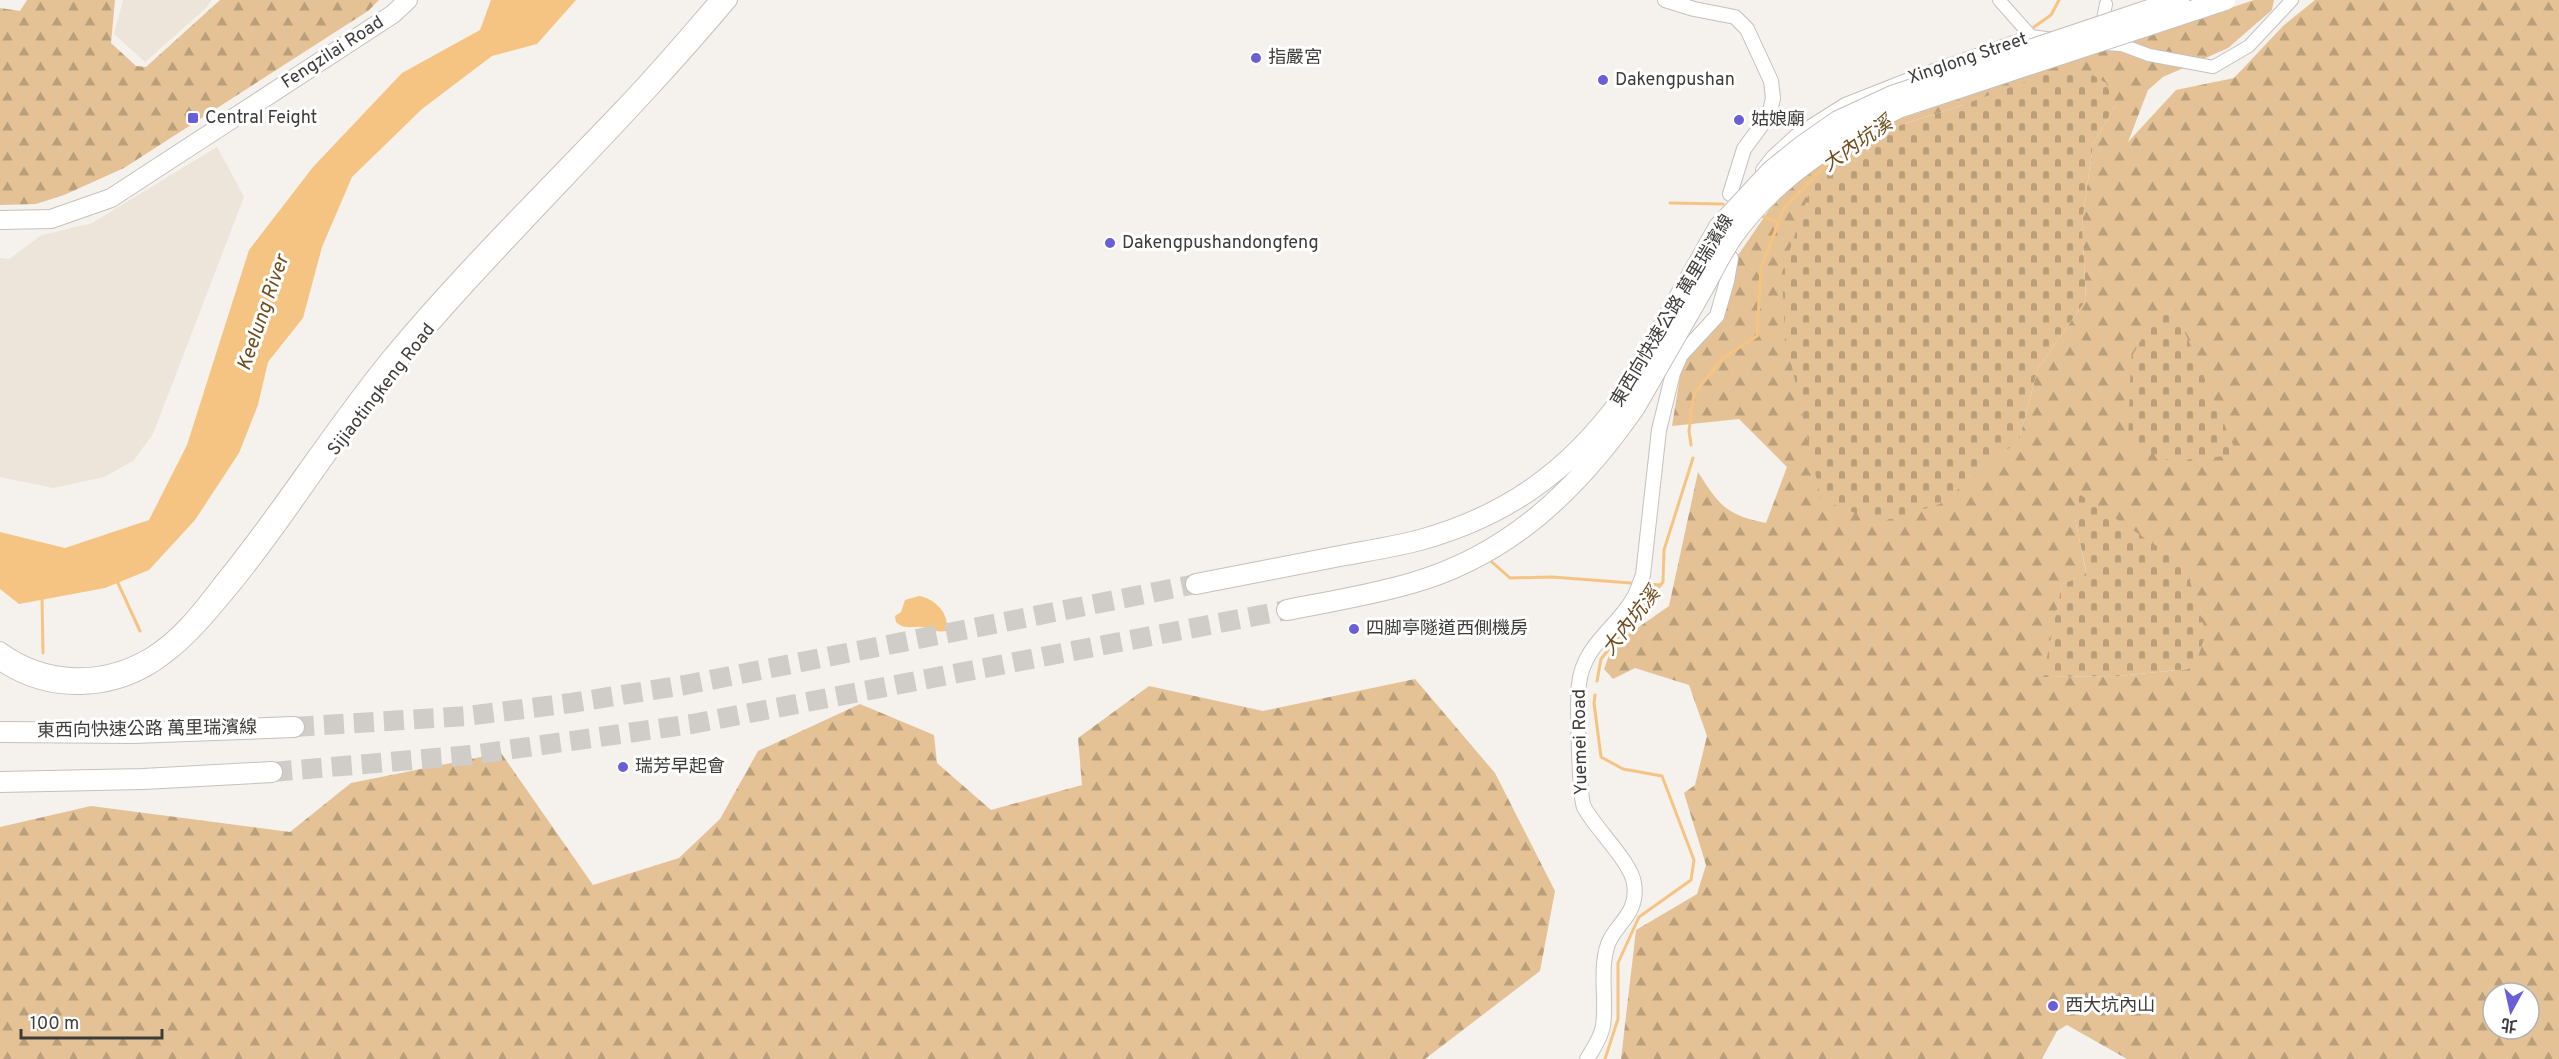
<svg xmlns="http://www.w3.org/2000/svg" width="2559" height="1059" font-family="Overpass,'Noto Sans TC',sans-serif">
  <defs>
    <pattern id="forest-firs" width="22" height="20" patternUnits="userSpaceOnUse" patternTransform="scale(1.5)"><rect width="22" height="20" fill="#e4c296"/><path d="M5 1l3.5 6h-7zM16 11l3.5 6h-7z" fill="#ba9f7b"/></pattern>
    <pattern id="cemetery-stones" width="16" height="16" patternUnits="userSpaceOnUse" patternTransform="scale(1.5)"><rect width="16" height="16" fill="#e4c296"/><path d="M2 7V4a2 2 0 0 1 4 0v3zM10 15v-3a2 2 0 0 1 4 0v3z" fill="#ba9f7b"/></pattern>
  </defs>
  <rect width="100%" height="100%" fill="#f5f1ec"/>
  <path fill="#eee5da" d="M123,0H212L205,9L145,62L114,34Z
    M217,147L244,197L153,434L133,461L104,477L53,488L0,477V258L9,259L42,235L92,223Z"/>
  <path fill="url(#forest-firs)" fill-rule="evenodd" d="M27,0H115L111,43L136,66L146,67L220,0H379L368,11L124,168L64,195L36,204L0,205V8L20,11Z
    M2254,0H2274L2272,10L2228,48L2163,77L2148,90L2128,142L2176,90L2234,78L2283,26L2315,0H2559V1059H2127L2067,1025L2057,1031L2042,1059H1621L1636,930L1697,894L1706,865L1684,793L1695,785L1707,736L1689,685L1635,668L1613,679L1604,669L1613,645L1669,606L1698,472C1719,505 1726,515 1766,523L1787,467L1739,419L1672,426L1683,358L1720,319L1734,261L1769,210L1807,171L1835,148L1888,123ZM1963,105L2115,106L2093,144L2082,223L2086,300L2038,368L2019,440L1879,132ZM2075,519L2188,669L2118,676L2044,677L2062,584L2087,576ZM2493,993H2529V1029H2493Z
    M1415,679L1495,773L1555,891L1540,971L1425,1059H0V827L91,806L290,832L351,783L501,753L593,885L679,858L720,819L758,751L860,704L934,735L937,763L991,810L1082,785L1078,738L1149,686L1263,711Z"/>
  <path fill="url(#cemetery-stones)" d="M2053,71L2091,74L2106,83L2115,106L2093,144L2082,223L2086,300L2038,368L2019,440L1940,504L1879,523L1821,499L1785,335L1782,273L1816,172L1834,152L1879,132L1963,105Z
    M2172,302L2237,454L2175,463L2128,444L2131,358L2156,313Z
    M2079,494L2185,565L2206,633L2196,663L2188,669L2118,676L2043,677L2062,584L2087,575L2075,519Z"/>
  <path fill="#f6c482" d="M491,0H576L537,44L492,56L422,109L352,177L322,247L303,318L268,362L258,405L239,453L195,520L149,570L105,588L19,604L0,589V532L65,548L149,520L187,445L249,250L313,167L402,73L480,30Z
    M919,596C934,598 951,614 946,631C936,633 930,628 921,627C911,626 904,630 896,622L895,616L901,612L905,600Z"/>
  <g fill="none" stroke-linecap="round" stroke-linejoin="round">
    <path stroke="#f6c482" stroke-width="3" d="M2034,27L2051,15L2059,0
      M1670,203L1723,204
      M1759,215L1778,222
      M1691,445L1689,431L1694,394L1723,358L1757,336L1761,268L1784,208L1827,164L1886,125
      M1492,562L1510,578L1552,577L1631,583
      M117,581L140,631
      M1648,584L1660,585
      M42,597L43,653
      M1597,681L1601,659L1663,582L1664,550L1693,458
      M1595,695L1594,703L1601,757L1623,769L1662,776L1694,860L1691,880L1639,917L1618,963V1019L1605,1059"/>
    <path stroke="#d0cdc8" stroke-width="20" stroke-dasharray="20 10" stroke-linecap="butt" d="M294,727L467,716L571,703L685,685L1196,584
      M272,772L471,755L692,724L1287,610"/>
    <defs>
      <path id="minor" d="M1999,0L2031,36
        M2096,27L2103,19L2106,4
        M2103,44L2122,45L2149,55L2213,67L2249,46L2292,0
        M1762,170L1772,157L1796,135L1845,104L1916,76L2031,36L2053,39"/>
      <path id="tertiary" d="M1665,0L1694,9L1735,17L1747,29L1771,81L1773,98L1769,115L1744,149L1730,194
        M0,649C46,683 103,683 150,655C179,638 202,607 222,581C281,509 330,429 389,357C461,270 543,190 621,108C655,73 686,36 717,0
        M0,663C51,698 118,694 166,656C190,638 209,615 228,592C282,528 325,455 378,389C488,253 618,134 730,0
        M1587,1059C1593,1049 1601,1038 1603,1026C1607,1000 1599,970 1608,944C1616,923 1639,914 1634,883C1631,862 1594,827 1584,807C1579,797 1577,700 1579,684C1583,645 1617,628 1634,597C1638,590 1640,582 1643,575L1659,430L1673,373L1681,355L1717,316L1727,281L1731,258"/>
      <path id="primary" d="M0,220L51,219L111,198L393,14L408,0"/>
      <path id="trunk" d="M1196,584C1244,575 1292,565 1340,556C1366,551 1394,547 1420,540C1507,516 1569,471 1622,399
        M1287,610C1328,602 1371,595 1412,583C1510,555 1578,489 1635,407
        M0,732L133,733L294,727
        M0,782L143,779L272,772"/>
    </defs>
    <use href="#minor" stroke="#c5c1bc" stroke-width="14"/>
    <use href="#tertiary" stroke="#c5c1bc" stroke-width="16"/>
    <use href="#primary" stroke="#c5c1bc" stroke-width="20"/>
    <use href="#trunk" stroke="#c5c1bc" stroke-width="22"/>
    <use href="#minor" stroke="#fff" stroke-width="12"/>
    <use href="#tertiary" stroke="#fff" stroke-width="14"/>
    <use href="#primary" stroke="#fff" stroke-width="18"/>
    <use href="#trunk" stroke="#fff" stroke-width="20"/>
    <defs>
      <path id="trunk-bridge" d="M1622,399L1719,227L1771,171L1802,146L1838,121L1892,96L2179,0
        M1635,407C1657,369 1679,330 1701,292C1712,273 1721,253 1733,236C1775,177 1835,140 1898,108L2225,0"/>
    </defs>
    <use href="#trunk-bridge" stroke="#c5c1bc" stroke-width="22" stroke-linecap="butt"/>
    <use href="#trunk-bridge" stroke="#fff" stroke-width="20"/>
  </g>
  <g fill="#6a5ed7" stroke="#fff" stroke-width="2">
    <circle cx="1256" cy="58" r="6"/>
    <circle cx="1603" cy="80" r="6"/>
    <rect x="187" y="112" width="12" height="12" rx="3"/>
    <circle cx="1739" cy="120" r="6"/>
    <circle cx="1110" cy="243" r="6"/>
    <circle cx="1354" cy="629" r="6"/>
    <circle cx="623" cy="767" r="6"/>
    <circle cx="2053" cy="1006" r="6"/>
  </g>
  <g text-anchor="middle" dominant-baseline="central" stroke-width="6" stroke-linejoin="round" paint-order="stroke">
    <g font-size="18" fill="#3e3c3a" stroke="#fff">
      <text transform="translate(333 53) rotate(-33)">Fengzilai Road</text>
      <text transform="translate(1968 59) rotate(-19)">Xinglong Street</text>
      <text transform="translate(1673 311) rotate(-59)">東西向快速公路 萬里瑞濱線</text>
      <text transform="translate(382 390) rotate(-52)">Sijiaotingkeng Road</text>
      <text transform="translate(147 730) rotate(-1)">東西向快速公路 萬里瑞濱線</text>
      <text transform="translate(1581 742) rotate(-91)">Yuemei Road</text>
    </g>
    <g font-size="18" fill="#3e3c3a" stroke="#fff" text-anchor="start">
      <text x="1268" y="58">指嚴宮</text>
      <text x="1615" y="80">Dakengpushan</text>
      <text x="205" y="118">Central Feight</text>
      <text x="1751" y="120">姑娘廟</text>
      <text x="1122" y="243">Dakengpushandongfeng</text>
      <text x="1366" y="629">四脚亭隧道西側機房</text>
      <text x="635" y="767">瑞芳早起會</text>
      <text x="2065" y="1006">西大坑內山</text>
    </g>
    <g font-size="20" font-style="italic" fill="#6e4c1b" stroke="#fff">
      <text transform="translate(1858 145) rotate(-35)">大內坑溪</text>
      <text transform="translate(264 313) rotate(-71)">Keelung River</text>
      <text transform="translate(1632 622) rotate(-52)">大內坑溪</text>
    </g>
  </g>
  <g transform="translate(2511 1011) rotate(188)"><circle r="28" fill="#ffffff" stroke="#b2b1b0" stroke-width="1.5"/>
  <path d="M0-4.5L10 22L0 15L-10 22Z" fill="#6a5ed7"/>
  <text y="-9" font-size="16" font-weight="bold" text-anchor="middle" fill="#3e3c3a">北</text>
  </g>
  <path d="M21 1029v9h141v-9" fill="none" stroke="#3e3c3a" stroke-width="3"/>
  <text x="30" y="1029" font-size="18" fill="#3e3c3a" stroke="#ffffff" stroke-width="4.5" paint-order="stroke">100 m</text>
</svg>
